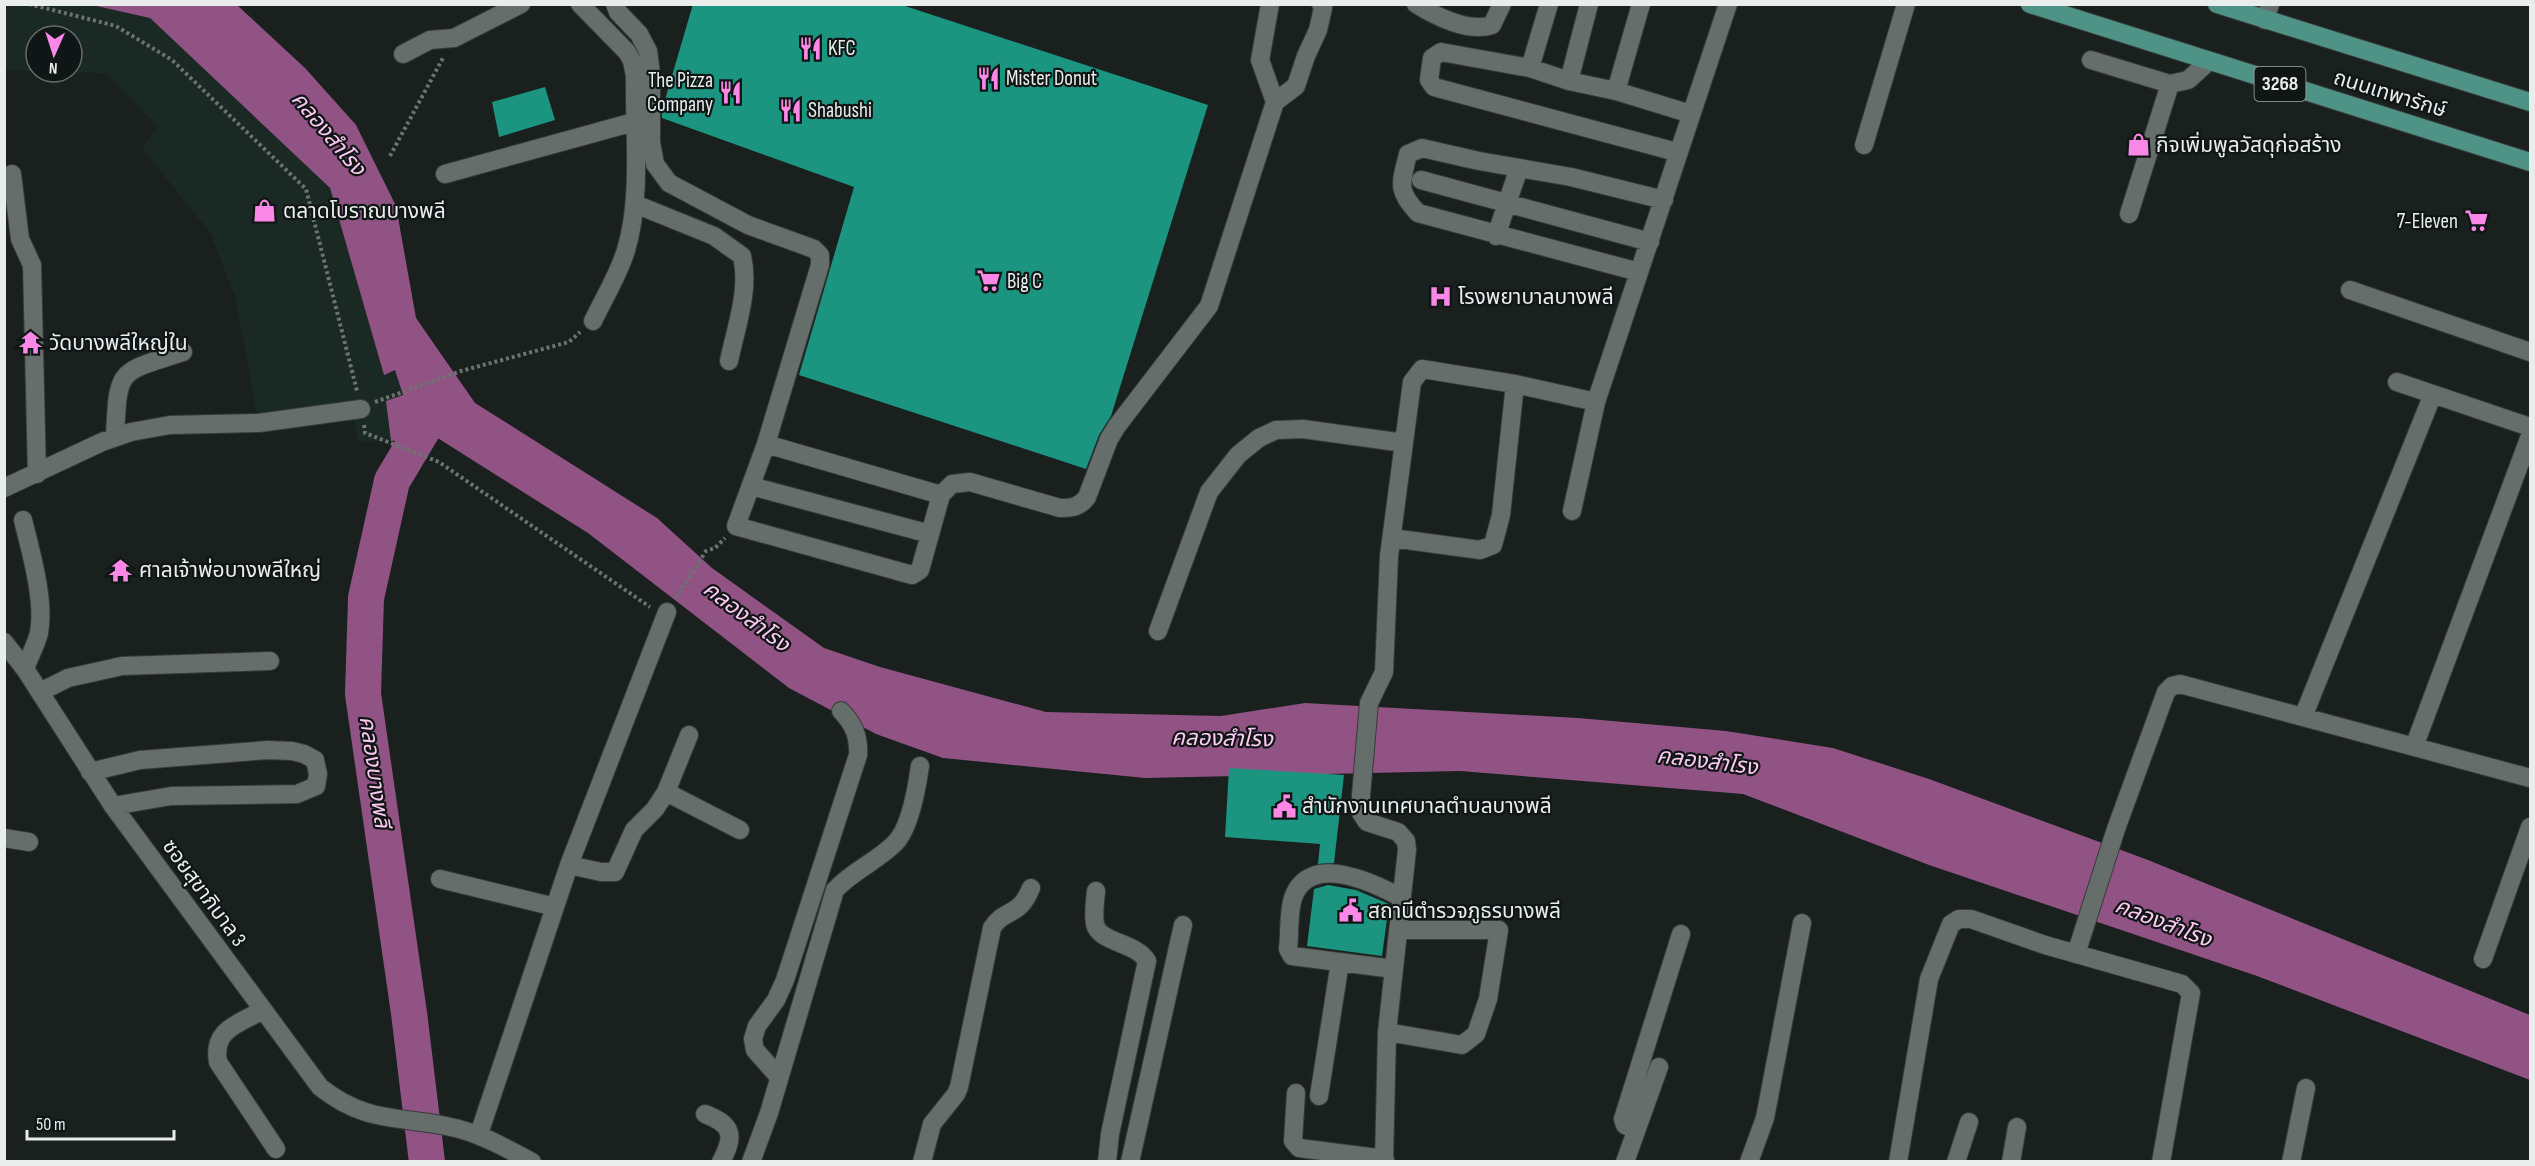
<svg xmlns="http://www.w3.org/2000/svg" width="2535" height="1166" font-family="'Sofia Sans Condensed','Noto Sans Thai',sans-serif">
  <rect width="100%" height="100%" fill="#19201e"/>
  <path fill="#1b2925" d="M5,5H92L150,18L330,188L384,374L395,370L403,395L386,401L391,441L358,442L353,417L260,430L236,300L211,234L142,148L158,127L105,73L66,72H72V36H36V71L5,70Z"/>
  <path fill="#905384" d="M92,5H237L305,68L356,125L396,206L416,318L475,403L657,518L712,568L824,648L880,667L1046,712L1221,716L1305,703L1578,718L1726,731L1833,748L1929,779L2148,860L2530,1015V1080L2257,976L1929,865L1743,794L1460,771L1145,778L943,758L876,734L789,688L588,533L436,437L391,441L386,401L403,395L395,370L384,375L330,188L150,18Z"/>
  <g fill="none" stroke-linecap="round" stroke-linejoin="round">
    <path stroke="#905384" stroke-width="36" d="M427,1162L409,1013L363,694L366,598L392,481L442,397"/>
  </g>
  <path fill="#1b9480" d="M693,4H899L1208,105L1111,416L1099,435L1086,469L799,375L854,187L662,118V110Z
    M545,87L555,120L499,137L492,102Z
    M1229,768L1344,775L1334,863L1318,864L1320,844L1225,837Z
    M1328,885L1356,890L1389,904L1382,956L1307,946L1314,889Z"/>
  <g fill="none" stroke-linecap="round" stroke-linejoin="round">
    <defs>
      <path id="minor" d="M580,4L627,52L632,61L635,76C634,131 642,198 626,250C619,274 604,298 593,321
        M615,4L618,12L639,34L648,51L651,73V142L655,164L669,183L748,225L814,249L820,255V265L766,444L941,495L952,484L970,482L1060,508C1072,508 1080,507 1087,497L1109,439L1117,426L1209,306L1275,102L1260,60L1270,4
        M1416,4C1435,16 1469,33 1492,25L1502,4
        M1589,4L1569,81L1616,91L1691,114
        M2265,20L2270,4
        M403,54L430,40L454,38L521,4
        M2091,60L2170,84L2188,80L2209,61
        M1530,68L1549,4
        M1569,81L1530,68L1441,52L1432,58L1429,80L1434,87L1669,150
        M1616,91L1641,4
        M1275,102L1296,86L1306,56L1318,30L1323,8L1321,4
        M1864,145L1906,4
        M12,174L20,239L32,265L37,474
        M445,174L634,122
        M1421,180L1650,242
        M635,204L714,236L742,256C750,290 736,327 729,361
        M2129,214L2170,84
        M1496,236L1519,168
        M1639,272L1418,213C1396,190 1401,183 1408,154L1422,148L1479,161L1571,177L1664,200
        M2350,290L2530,352
        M2397,382L2530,427
        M115,437C118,367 118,373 183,352
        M766,444L736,526L912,575L920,570L941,495
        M751,486L930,534
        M4,488L102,442L131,432L170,425L259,423L361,409
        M1572,511L1596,402L1728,4
        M23,520C31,553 45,600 39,633C36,645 29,657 25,669
        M1392,538L1480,550L1493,545L1501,515L1515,384
        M1158,631L1209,492L1238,455L1259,438L1276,430L1303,429L1404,443
        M4,642L25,669L113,806L320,1087C364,1122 395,1116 446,1126C478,1132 504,1147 532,1162
        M40,692L68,678L122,666L270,661
        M2303,717L2433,394
        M2414,747L2530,436
        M90,772L140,760L268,750L292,751L304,754L315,760L318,774L316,786L297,794L171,796L113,806
        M666,792L740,830
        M4,838L29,842
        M569,865L601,872H615L634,830L655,809L666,792L689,735
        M440,879L555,907
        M1096,891C1095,901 1093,913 1095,924C1099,943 1136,942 1147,961L1110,1134L1107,1162
        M2076,954L2116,829L2166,692L2172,686L2180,684L2530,778
        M2483,959L2530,827
        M1394,969L1292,956L1288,949C1290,933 1288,913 1293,898C1309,851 1374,883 1402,898
        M263,1010C239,1024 212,1029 218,1062L276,1149
        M1387,1032L1462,1045L1476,1034L1488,999L1499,930H1398
        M779,1077L755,1050L753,1039L757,1026L776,1000L785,980L858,755C859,737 854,724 841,711
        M1296,1093L1293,1141L1299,1148L1385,1159
        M1319,1096L1340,962
        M705,1114C733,1125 735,1135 721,1162
        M1636,1130L1625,1125L1623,1119L1681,934
        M479,1134L569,865L667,612
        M751,1162L769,1113L835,890C852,871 876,862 894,844C910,830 917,787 920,766
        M922,1162L932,1124L956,1094L959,1087L992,928C1004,908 1019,918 1031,888
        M1130,1162L1183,925
        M1384,1162L1387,1032L1407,850L1406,841L1398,832L1367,822L1361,813V795L1369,703L1384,672L1389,556L1412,382L1422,369L1515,384L1596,402
        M1625,1162L1659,1067
        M1749,1162L1765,1118L1802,923
        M1898,1162L1929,979L1951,924L1959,919H1971L2045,945L2182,984L2191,993L2161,1162
        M1956,1162L1969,1122
        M2011,1162L2017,1127
        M2291,1162L2306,1088"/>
      <path id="major" d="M2030,4L2530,162
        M2217,4L2530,102"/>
    </defs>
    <use href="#minor" stroke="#373b3a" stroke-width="20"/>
    <use href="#major" stroke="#373b3a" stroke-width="20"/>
    <path stroke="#6d7371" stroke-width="4" stroke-dasharray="3 3" stroke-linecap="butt" d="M29,4L116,26L172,60L306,189L357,391
      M390,156L444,56
      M375,402L461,371L569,342L580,332
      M364,425L365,433L439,462L650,607
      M676,598L706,551L715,548L725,538"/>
    <use href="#minor" stroke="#666e6c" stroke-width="18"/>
    <use href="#major" stroke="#4f9386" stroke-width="18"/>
  </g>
  <defs>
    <symbol id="restaurant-bare" viewBox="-9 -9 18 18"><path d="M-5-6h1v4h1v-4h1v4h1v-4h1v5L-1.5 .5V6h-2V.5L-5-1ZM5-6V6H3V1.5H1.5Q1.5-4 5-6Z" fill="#fb87e6" stroke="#101615" stroke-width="2.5" paint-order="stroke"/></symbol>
    <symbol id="shop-bare" viewBox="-9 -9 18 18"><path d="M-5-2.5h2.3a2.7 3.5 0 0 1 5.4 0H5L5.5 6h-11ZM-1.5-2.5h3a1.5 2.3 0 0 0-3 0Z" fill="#fb87e6" stroke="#101615" stroke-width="2.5" paint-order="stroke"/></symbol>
    <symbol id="supermarket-bare" viewBox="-9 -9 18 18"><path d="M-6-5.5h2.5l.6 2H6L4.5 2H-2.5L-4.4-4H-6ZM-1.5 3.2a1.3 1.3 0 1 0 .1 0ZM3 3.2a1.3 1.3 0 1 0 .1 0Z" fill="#fb87e6" stroke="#101615" stroke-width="2.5" paint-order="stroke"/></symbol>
    <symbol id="hospital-bare" viewBox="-9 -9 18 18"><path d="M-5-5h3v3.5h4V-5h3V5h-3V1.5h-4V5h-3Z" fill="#fb87e6" stroke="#101615" stroke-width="2.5" paint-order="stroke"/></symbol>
    <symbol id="temple-bare" viewBox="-9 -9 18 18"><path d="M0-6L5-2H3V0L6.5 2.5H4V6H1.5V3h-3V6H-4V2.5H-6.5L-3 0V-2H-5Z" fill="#fb87e6" stroke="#101615" stroke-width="2.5" paint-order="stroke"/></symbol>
    <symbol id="civic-bare" viewBox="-9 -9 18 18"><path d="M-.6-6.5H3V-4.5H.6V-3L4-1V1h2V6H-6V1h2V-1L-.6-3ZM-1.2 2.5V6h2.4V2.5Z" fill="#fb87e6" stroke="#101615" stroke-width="2.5" paint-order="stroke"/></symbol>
  </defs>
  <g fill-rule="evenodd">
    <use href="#restaurant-bare" x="794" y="32" width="33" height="33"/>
    <use href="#restaurant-bare" x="972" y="62" width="33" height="33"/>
    <use href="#restaurant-bare" x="714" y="76" width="33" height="33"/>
    <use href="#restaurant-bare" x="774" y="94" width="33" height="33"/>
    <use href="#shop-bare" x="2122" y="128" width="33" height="33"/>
    <use href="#shop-bare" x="248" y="194" width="33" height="33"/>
    <use href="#supermarket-bare" x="2460" y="204" width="33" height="33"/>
    <use href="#supermarket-bare" x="972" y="264" width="33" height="33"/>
    <use href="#hospital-bare" x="1424" y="280" width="33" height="33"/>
    <use href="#temple-bare" x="14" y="326" width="33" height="33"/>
    <use href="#temple-bare" x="104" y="554" width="33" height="33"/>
    <use href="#civic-bare" x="1268" y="790" width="33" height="33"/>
    <use href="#civic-bare" x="1334" y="894" width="33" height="33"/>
  </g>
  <g text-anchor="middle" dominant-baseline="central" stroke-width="4.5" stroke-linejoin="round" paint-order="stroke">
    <rect fill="#101615" stroke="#a8acac" stroke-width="1.5" x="2254.5" y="67" width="51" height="34" rx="4.5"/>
    <g font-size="20" font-weight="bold" fill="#e9edec">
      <text x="2280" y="84">3268</text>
    </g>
    <g font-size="21" fill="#e9edec" stroke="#101615" text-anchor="start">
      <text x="828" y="48">KFC</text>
      <text x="1006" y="78">Mister Donut</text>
      <text x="713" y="80" text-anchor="end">The Pizza<tspan x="713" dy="24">Company</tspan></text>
      <text x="808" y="110">Shabushi</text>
      <text x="2156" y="145">กิจเพิ่มพูลวัสดุก่อสร้าง</text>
      <text x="283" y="211">ตลาดโบราณบางพลี</text>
      <text x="2458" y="221" text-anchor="end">7-Eleven</text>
      <text x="1007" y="281">Big C</text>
      <text x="1458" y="297">โรงพยาบาลบางพลี</text>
      <text x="49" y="343">วัดบางพลีใหญ่ใน</text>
      <text x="139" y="570">ศาลเจ้าพ่อบางพลีใหญ่</text>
      <text x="1302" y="806">สำนักงานเทศบาลตำบลบางพลี</text>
      <text x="1368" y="911">สถานีตำรวจภูธรบางพลี</text>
    </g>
    <g font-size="21" fill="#e9edec" stroke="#101615">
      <text transform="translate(2390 94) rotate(17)">ถนนเทพารักษ์</text>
      <text transform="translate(204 893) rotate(54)">ซอยสุขาภิบาล 3</text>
    </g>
    <g font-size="22" font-style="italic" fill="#ffc9f3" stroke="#101615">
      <text transform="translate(328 134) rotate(50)">คลองสำโรง</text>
      <text transform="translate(746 617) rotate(37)">คลองสำโรง</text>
      <text transform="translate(1222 739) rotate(1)">คลองสำโรง</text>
      <text transform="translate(1707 762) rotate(7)">คลองสำโรง</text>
      <text transform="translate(374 772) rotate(82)">คลองบางพลี</text>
      <text transform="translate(2163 923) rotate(21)">คลองสำโรง</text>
    </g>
  </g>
  <rect width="2535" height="1166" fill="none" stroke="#e9edec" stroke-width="12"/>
  <g transform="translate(54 54) rotate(183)"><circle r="28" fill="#101615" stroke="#676c6b" stroke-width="1.5"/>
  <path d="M0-4.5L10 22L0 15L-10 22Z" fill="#fb87e6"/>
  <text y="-9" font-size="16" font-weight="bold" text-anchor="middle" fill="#e9edec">N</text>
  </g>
  <path d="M27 1130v9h147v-9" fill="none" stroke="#e9edec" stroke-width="3"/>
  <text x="36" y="1130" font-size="18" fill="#e9edec" stroke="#101615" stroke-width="4.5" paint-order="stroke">50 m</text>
</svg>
